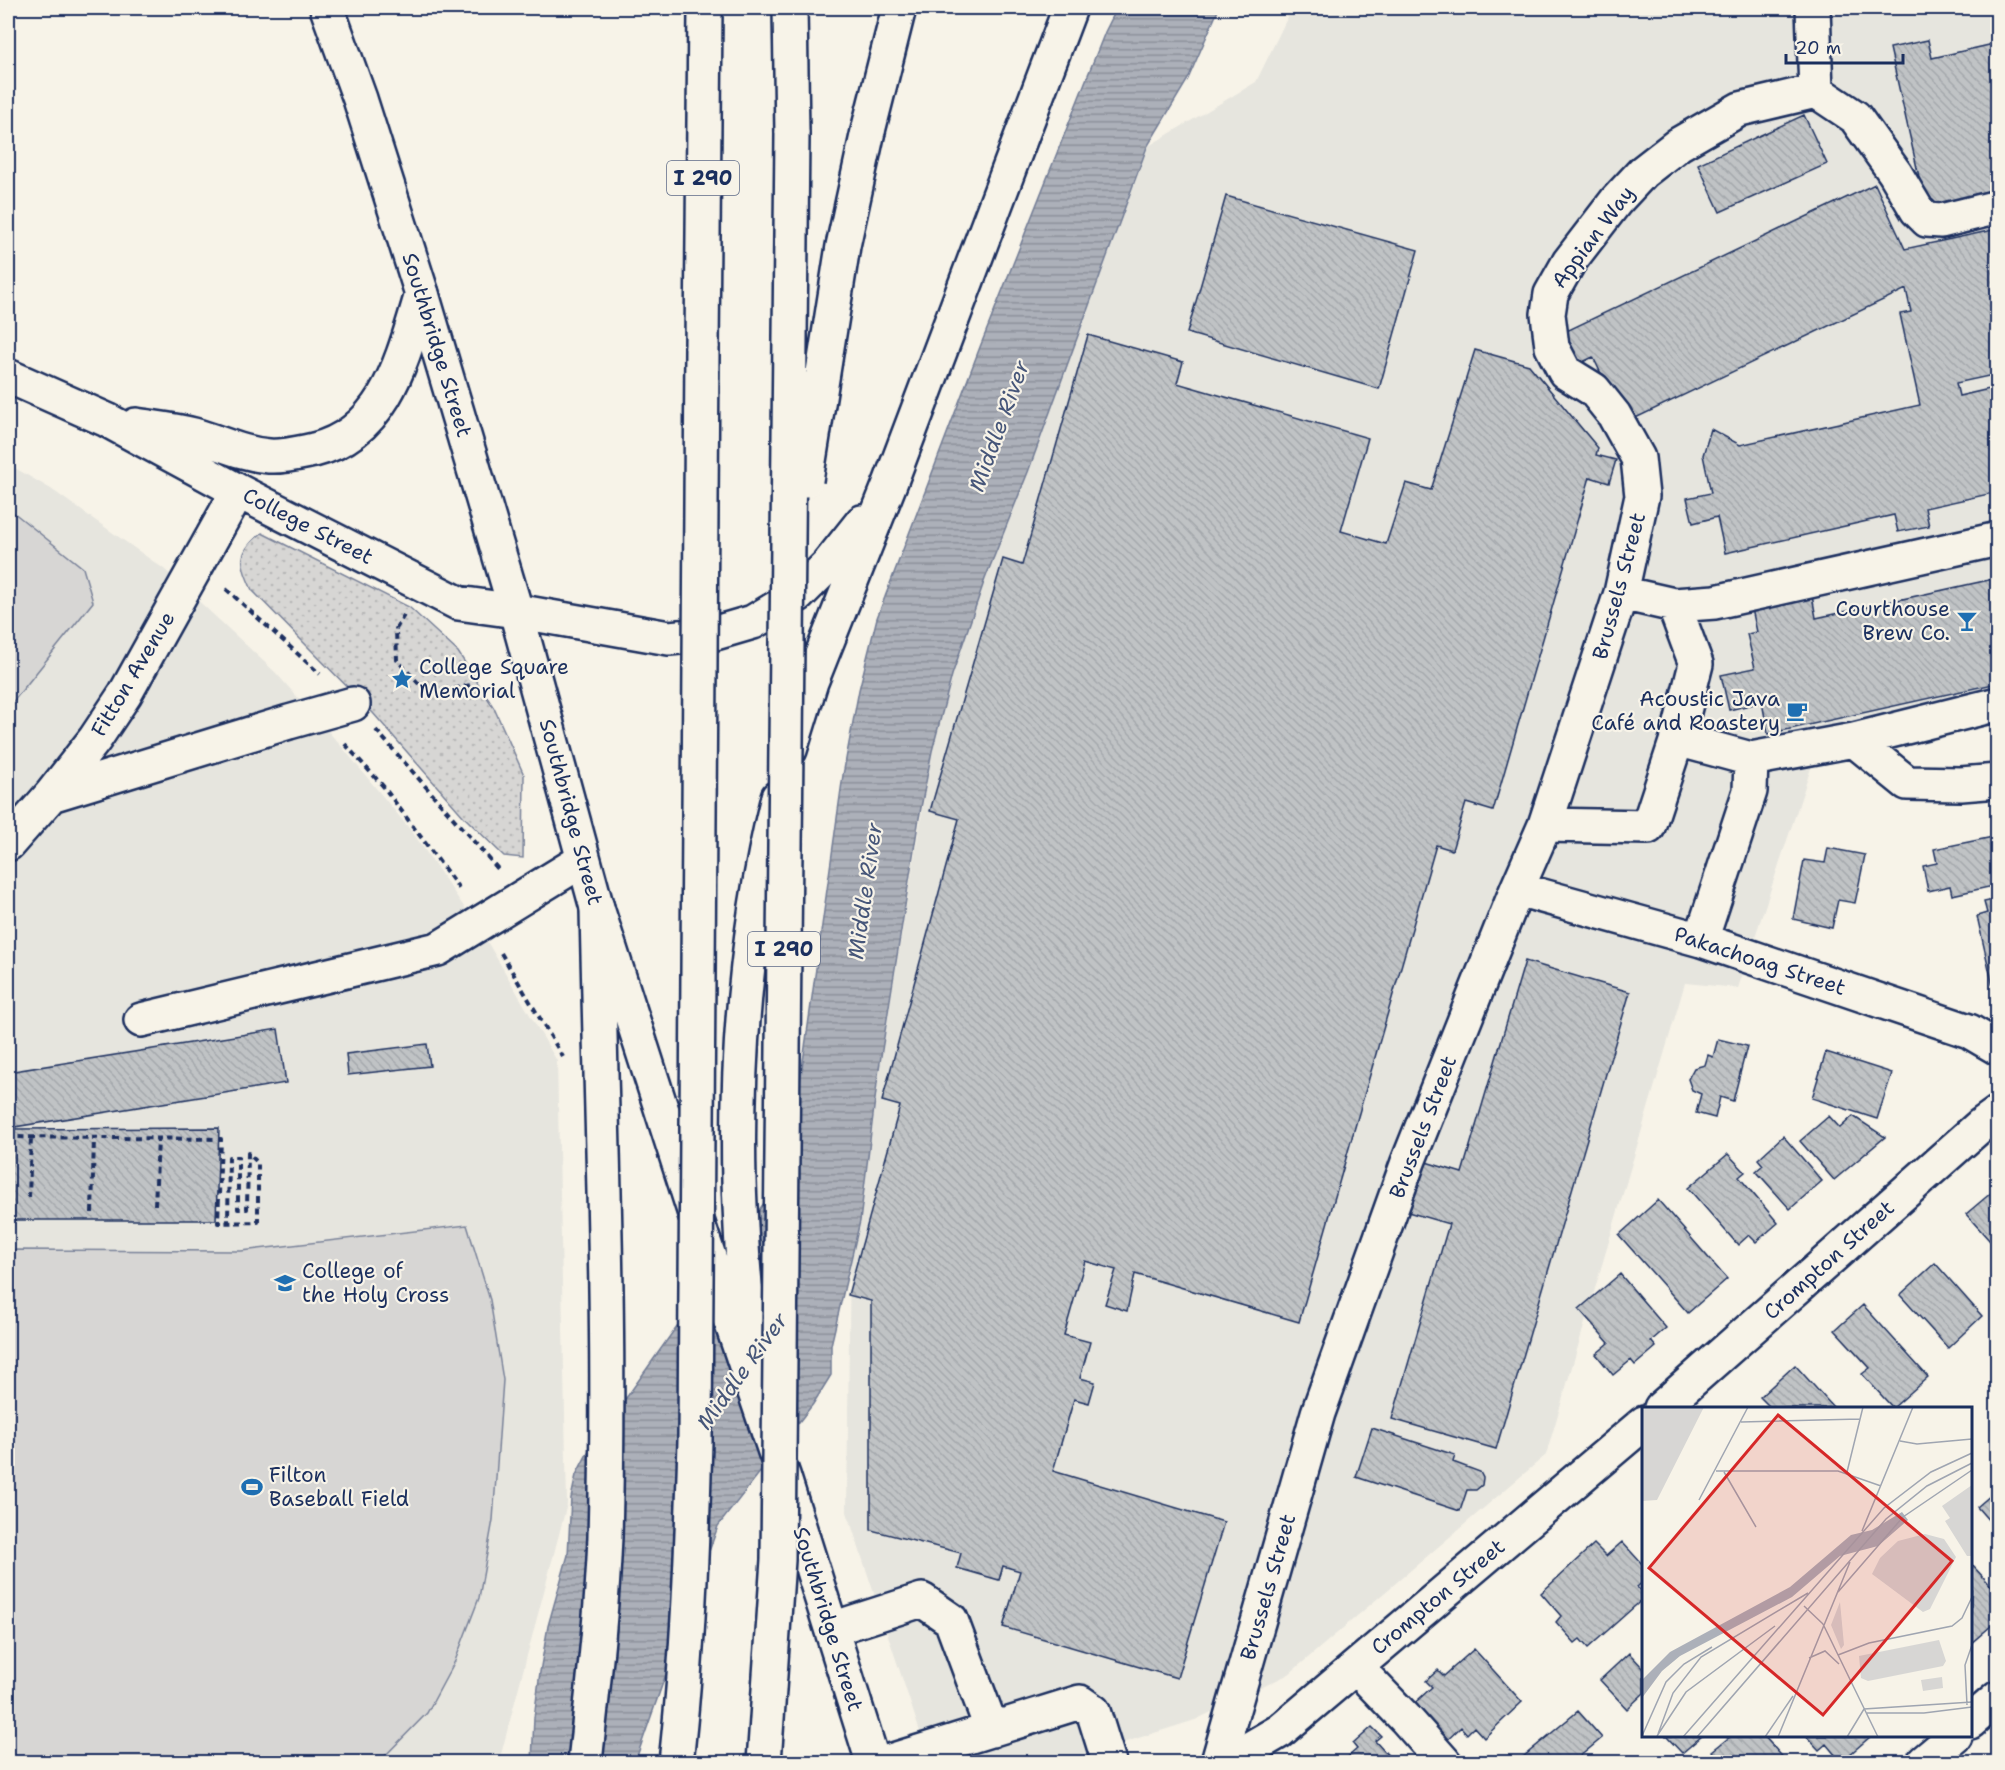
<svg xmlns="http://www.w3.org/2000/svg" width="2005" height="1770" font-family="'Shantell Sans',sans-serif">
  <defs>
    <pattern id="park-dots" width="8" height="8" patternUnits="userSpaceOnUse" patternTransform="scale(1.5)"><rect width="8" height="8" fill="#d7d6d4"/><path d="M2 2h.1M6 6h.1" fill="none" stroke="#b8b8b8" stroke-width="1.8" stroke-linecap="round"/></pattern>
    <pattern id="water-rules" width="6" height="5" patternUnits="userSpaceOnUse" patternTransform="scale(1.5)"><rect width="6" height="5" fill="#acb0b9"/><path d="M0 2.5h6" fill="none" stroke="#8b909a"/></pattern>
    <pattern id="building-back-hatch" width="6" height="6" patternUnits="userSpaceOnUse" patternTransform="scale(1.5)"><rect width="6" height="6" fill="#c0c3c5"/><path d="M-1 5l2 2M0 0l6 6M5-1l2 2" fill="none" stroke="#a4a8ac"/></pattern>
  </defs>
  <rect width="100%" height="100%" fill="#f7f3e8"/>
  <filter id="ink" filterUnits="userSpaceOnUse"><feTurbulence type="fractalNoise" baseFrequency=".0167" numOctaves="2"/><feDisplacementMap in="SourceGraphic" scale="12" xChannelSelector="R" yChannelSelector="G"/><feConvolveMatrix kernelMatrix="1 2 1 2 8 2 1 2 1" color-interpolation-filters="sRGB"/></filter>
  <g filter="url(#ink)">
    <path fill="#e6e5de" d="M1292,8H1997V723L1813,762L1738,988L1685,983L1546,1455L1289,1674L1195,1720L1063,1762H930L847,1512L850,1246L932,751L952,675L985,579L1028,472L1147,147L1256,82Z
      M8,464L51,489L164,569L275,672L342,747L413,833L482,933L557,1061L567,1504L499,1762H8Z"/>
    <path fill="#d7d6d4" stroke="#798299" stroke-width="1.5" d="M8,508L83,568L93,602L8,708Z
      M467,1225L490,1300L503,1380L493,1520L479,1598L455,1661L427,1713L379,1762H8V1250L241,1251Z"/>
    <path fill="url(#park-dots)" stroke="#798299" stroke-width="1.5" d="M262,533L409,607L458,652L494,708L524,775L523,858L504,856L464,817L373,713L252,590C240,563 236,552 262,533Z"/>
    <path fill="url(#water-rules)" stroke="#727c95" stroke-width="1.5" d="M1117,8H1219L1188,79L1147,147L1028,472L985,579L952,675L932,751L919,818L878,1075L860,1221L831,1345V1375L813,1404L718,1526L635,1762H532L534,1718L540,1672L548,1626L568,1555L571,1498L576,1475L588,1452L788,1169L843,775L859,690L877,618L980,347L1105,32Z"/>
    <path fill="url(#building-back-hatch)" stroke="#1b2f5e" stroke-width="1.5" d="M1928,40L1932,58L1998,43V192L1926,208L1890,48Z
      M1804,115L1827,164L1720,212L1698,164Z
      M1875,184L1905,249L1998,229V355L1994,356L1998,374L1956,383L1959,396L1998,387V492L1925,508L1929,526L1898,532L1894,515L1725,553L1717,517L1693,523L1687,498L1711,493L1703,455L1711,429L1740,445L1920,405L1900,314L1911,312L1906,289L1625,423L1593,357L1570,368L1556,336Z
      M1226,196L1418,250L1379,389L1187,333Z
      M1088,335L1183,362L1177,383L1368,438L1341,531L1386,544L1406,483L1431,490L1475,350L1529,365L1598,448L1596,455L1616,460L1609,483L1590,477L1493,811L1466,803L1452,850L1436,845L1299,1322L1135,1274L1127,1311L1105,1304L1116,1270L1085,1261L1064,1335L1090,1342L1080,1378L1095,1382L1089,1403L1074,1399L1053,1471L1224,1522L1177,1678L1003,1627L1020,1571L1003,1566L999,1580L957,1568L961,1553L871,1530V1301L848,1295L900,1106L882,1101L959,819L930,811L1003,559L1022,565Z
      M1998,578V683L1768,734L1762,702L1729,710L1721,675L1755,668L1747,634L1757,632L1751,604L1811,590L1816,618Z
      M1998,836V885L1952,895L1950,886L1928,891L1923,866L1937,863L1934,849Z
      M1828,848L1865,855L1855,903L1838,900L1832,928L1793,919L1804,860L1825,863Z
      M1998,899V1000H1996L1977,916L1987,913L1984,902Z
      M1525,961L1630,992L1496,1449L1392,1419L1449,1224L1401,1210L1416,1159L1462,1173Z
      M278,1029L286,1083L8,1128V1072Z
      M1718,1039L1747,1046L1733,1101L1720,1097L1715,1118L1696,1113L1701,1094L1692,1090L1688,1079L1694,1068L1705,1065L1708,1055L1713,1057Z
      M427,1044L430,1066L348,1075L346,1054Z
      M1826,1052L1892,1073L1877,1119L1812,1098Z
      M1829,1116L1840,1128L1853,1116L1885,1137L1834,1180L1800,1141Z
      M219,1128L216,1220H8V1129Z
      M1783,1136L1822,1181L1790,1209L1756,1171L1763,1165L1758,1159Z
      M1728,1154L1745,1172L1739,1177L1778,1223L1756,1242L1749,1235L1738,1245L1688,1188Z
      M1998,1187V1250L1966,1214Z
      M1658,1200L1727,1279L1688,1313L1619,1235Z
      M1935,1263L1982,1316L1948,1348L1900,1295Z
      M1620,1274L1666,1328L1651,1341L1656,1347L1635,1365L1631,1360L1613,1375L1596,1354L1609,1343L1579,1309Z
      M1863,1305L1928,1377L1893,1408L1862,1374L1870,1368L1835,1330Z
      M1795,1365L1834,1408H1771L1760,1397Z
      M1372,1428L1455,1455L1453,1462L1480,1472L1483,1478L1482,1485L1476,1490H1467L1460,1511L1356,1477Z
      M1998,1489V1531L1977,1507Z
      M1622,1542L1644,1566V1581L1637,1587L1644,1594V1598L1588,1648L1580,1639L1575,1643L1556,1622L1561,1616L1541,1593L1594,1544L1606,1556Z
      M1972,1565L1998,1593V1620L1970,1644Z
      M1474,1649L1522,1702L1484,1738L1474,1727L1467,1734L1461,1727L1440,1747L1406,1711L1432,1687L1426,1681L1438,1670L1444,1676Z
      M1629,1653L1644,1669V1693L1627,1709L1600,1680Z
      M1578,1711L1602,1738L1573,1762H1517Z
      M1372,1727L1381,1736L1375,1741L1394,1762H1342L1357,1749L1353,1744Z
      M1666,1736H1702L1682,1753Z
      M1731,1736H1764L1787,1762H1721L1712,1751Z
      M1806,1736H1871L1841,1762L1826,1744L1819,1750Z"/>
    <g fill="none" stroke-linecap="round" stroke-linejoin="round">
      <defs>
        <path id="minor" d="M1813,8L1816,91
          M8,376L107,420L238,491L458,603L516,611
          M136,425C155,428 175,430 194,435C219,442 242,454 269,456C284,457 299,453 314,450C387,432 403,356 422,294
          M1621,593L1674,605L1715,602L1998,539
          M1677,739L1751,759L1854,740L1907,783L1961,784L1998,781
          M1854,740L1998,704
          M51,795L289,722L353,704
          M1545,825L1648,827L1677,739L1696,664L1674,605
          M8,844L51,795L95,739L125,694L238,491
          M1517,889L1701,940L1969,1031L1998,1048
          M1701,940L1750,791L1751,759
          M141,1020L438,949L583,860
          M1661,1408L1980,1126L1998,1113
          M832,1629L922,1600L951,1620L992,1730
          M1356,1667L1405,1718L1444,1762
          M1970,1722L1998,1698
          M887,1762L1080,1702L1093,1711L1109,1762
          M1218,1762L1318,1413L1408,1162L1517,889L1545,825L1621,593L1642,496L1638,458L1614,415L1594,390L1565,372L1552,347L1548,314L1551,294L1569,262L1616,201L1643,172L1679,144L1740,109L1816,91L1855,117L1895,173L1917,210L1927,220L1941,221L1998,207
          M1227,1762L1280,1731L1644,1423
          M1924,1762L1955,1736"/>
        <path id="major" d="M327,8L360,99L422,294L516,611L597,908L703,1239L783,1475L873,1762
          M516,611L669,638L712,634L753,622L798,595L827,566L862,522
          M790,750L811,682L891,481L1070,8
          M752,1336C743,1285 741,1233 739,1181C736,1053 747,922 778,797"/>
        <path id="highway" d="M790,8L792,134
          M868,131L899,8
          M702,348L705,8
          M585,1762C593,1688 602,1613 605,1537C611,1328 601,1117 597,908"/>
      </defs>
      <use href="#minor" stroke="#1b2f5e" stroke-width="38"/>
      <use href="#major" stroke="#1b2f5e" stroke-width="38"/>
      <use href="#highway" stroke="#1b2f5e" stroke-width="38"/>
      <path stroke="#1b2f5e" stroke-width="4" stroke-dasharray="6 4.5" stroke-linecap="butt" d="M226,589L320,674
        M404,615L396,629L397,660L420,685L449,690L471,685
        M376,730L498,869
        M345,744L383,786L461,891
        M501,953L563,1057
        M8,1137L221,1139L218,1223L258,1222V1163L248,1153L247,1209H238V1157H229L228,1222
        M29,1198L31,1137
        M155,1205L158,1139
        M92,1213L94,1138"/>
      <use href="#minor" stroke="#f7f3e8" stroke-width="33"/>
      <use href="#major" stroke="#f7f3e8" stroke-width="33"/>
      <use href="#highway" stroke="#f7f3e8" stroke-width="33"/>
      <defs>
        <path id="highway-bridge" d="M806,480L843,246L868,131
          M676,1762C688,1655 692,1549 695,1441L702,348
          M764,1762L778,1560L792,134"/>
      </defs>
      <use href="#highway-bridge" stroke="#1b2f5e" stroke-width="38" stroke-linecap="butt"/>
      <use href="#highway-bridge" stroke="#f7f3e8" stroke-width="33"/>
    </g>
  </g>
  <defs>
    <symbol id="bar-bare" viewBox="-9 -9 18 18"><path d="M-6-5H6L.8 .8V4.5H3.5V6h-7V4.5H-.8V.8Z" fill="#1f6fb2" stroke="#f7f3e8" stroke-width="2.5" paint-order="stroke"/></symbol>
    <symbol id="sight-bare" viewBox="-9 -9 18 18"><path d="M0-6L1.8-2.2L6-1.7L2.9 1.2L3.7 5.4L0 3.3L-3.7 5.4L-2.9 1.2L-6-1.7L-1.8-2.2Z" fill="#1f6fb2" stroke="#f7f3e8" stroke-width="2.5" paint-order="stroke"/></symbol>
    <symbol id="cafe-bare" viewBox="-9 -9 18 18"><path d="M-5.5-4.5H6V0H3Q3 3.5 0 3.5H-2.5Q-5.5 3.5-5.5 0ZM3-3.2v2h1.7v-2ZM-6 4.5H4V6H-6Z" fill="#1f6fb2" stroke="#f7f3e8" stroke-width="2.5" paint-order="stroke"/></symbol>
    <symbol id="university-bare" viewBox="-9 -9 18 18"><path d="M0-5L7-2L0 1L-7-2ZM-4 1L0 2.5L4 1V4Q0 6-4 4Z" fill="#1f6fb2" stroke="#f7f3e8" stroke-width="2.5" paint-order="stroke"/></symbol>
    <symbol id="stadium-bare" viewBox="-9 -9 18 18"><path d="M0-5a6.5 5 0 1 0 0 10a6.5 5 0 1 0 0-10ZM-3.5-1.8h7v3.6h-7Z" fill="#1f6fb2" stroke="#f7f3e8" stroke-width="2.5" paint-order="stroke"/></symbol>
  </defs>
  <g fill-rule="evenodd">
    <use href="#bar-bare" x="1952" y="606" width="30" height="30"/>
    <use href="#sight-bare" x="387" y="664" width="30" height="30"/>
    <use href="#cafe-bare" x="1782" y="696" width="30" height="30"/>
    <use href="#university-bare" x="270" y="1268" width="30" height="30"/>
    <use href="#stadium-bare" x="237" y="1472" width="30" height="30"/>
  </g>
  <g text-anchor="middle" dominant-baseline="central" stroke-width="4.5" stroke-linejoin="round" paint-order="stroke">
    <g fill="#f7f3e8" stroke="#5d6a87" stroke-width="1.5">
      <rect x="667" y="161" width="72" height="34" rx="4.5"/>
      <rect x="748" y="932" width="72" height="34" rx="4.5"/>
    </g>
    <g font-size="20" font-weight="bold" fill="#1b2f5e">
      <text x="703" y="178">I 290</text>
      <text x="784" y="949">I 290</text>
    </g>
    <g font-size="21" fill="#1b2f5e" stroke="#f7f3e8">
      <text transform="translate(1593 237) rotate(-53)">Appian Way</text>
      <text transform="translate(437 345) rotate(73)">Southbridge Street</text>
      <text transform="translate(308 526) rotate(27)">College Street</text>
      <text transform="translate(1619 586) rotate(-75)">Brussels Street</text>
      <text transform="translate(133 674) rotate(-59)">Fitton Avenue</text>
      <text transform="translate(571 812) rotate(75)">Southbridge Street</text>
      <text transform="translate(1760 961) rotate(18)">Pakachoag Street</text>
      <text transform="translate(1423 1127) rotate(-69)">Brussels Street</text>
      <text transform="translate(1829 1260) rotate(-42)">Crompton Street</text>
      <text transform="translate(1268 1587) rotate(-74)">Brussels Street</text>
      <text transform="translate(1438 1597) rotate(-40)">Crompton Street</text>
      <text transform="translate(828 1619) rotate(73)">Southbridge Street</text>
    </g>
    <g font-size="21" fill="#1b2f5e" stroke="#f7f3e8" text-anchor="start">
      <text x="1950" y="609" text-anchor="end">Courthouse<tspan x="1950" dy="24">Brew Co.</tspan></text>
      <text x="419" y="667">College Square<tspan x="419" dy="24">Memorial</tspan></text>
      <text x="1780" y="699" text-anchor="end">Acoustic Java<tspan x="1780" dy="24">Café and Roastery</tspan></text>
      <text x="302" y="1271">College of<tspan x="302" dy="24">the Holy Cross</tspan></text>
      <text x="269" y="1475">Filton<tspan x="269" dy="24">Baseball Field</tspan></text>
    </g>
    <g font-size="22" font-style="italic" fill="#465679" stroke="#f7f3e8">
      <text transform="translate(999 426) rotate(-70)">Middle River</text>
      <text transform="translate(865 891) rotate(-82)">Middle River</text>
      <text transform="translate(742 1371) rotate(-54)">Middle River</text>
    </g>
  </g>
  <g transform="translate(1642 1407)">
    <rect width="330" height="330" fill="#f7f3e8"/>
    <path d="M330,78V149H325L303,114L308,111L300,99ZM283,127L302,132L314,150L288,202L281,205L230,167L238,151L256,134ZM297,233L304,254L301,259L226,274L219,271L217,249ZM300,270L301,281L281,284L279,273Z" fill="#d7d6d4"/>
    <path d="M0,0H62L15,93L0,94ZM198,195L202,238L199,242L189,218Z" fill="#d7d6d4"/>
    <path d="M260,105L266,113L236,139L198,149L150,190L38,249L20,264L0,291V273L28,245L148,180L209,128L230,123Z" fill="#acb0b9"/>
    <path fill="none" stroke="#9fa5b1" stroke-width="1.5" d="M99,15L218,12M258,34L275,37L330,32M74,64H196L239,79M82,65L114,120M205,65L221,0M57,93L106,0M220,124L271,0M196,185L261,110L330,63M162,199L181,217M181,217L236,330M196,248L227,236L310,219L320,211L330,190M167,251L183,244L197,257M325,298L323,258L330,238M224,306H282L330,300M16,327L31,286L59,250L166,186M0,329L24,275L42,257L70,240M15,329L44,285L133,219M41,330L242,101L289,65L330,46M55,330L244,112L285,79L330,56M123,330L151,289M136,330L208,155M205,330L222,302L330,295"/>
    <path fill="#d62828" fill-opacity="0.15" stroke="#d62828" stroke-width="3" d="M136,8L310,154L181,308L7,161Z"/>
    <rect width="330" height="330" fill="none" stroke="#1b2f5e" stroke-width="3"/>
  </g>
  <rect width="2005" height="1770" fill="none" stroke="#f7f3e8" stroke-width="30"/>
  <rect x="15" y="15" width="1975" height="1740" fill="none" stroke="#1b2f5e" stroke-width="2" filter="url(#ink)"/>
  <path d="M1786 54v9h117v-9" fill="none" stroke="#1b2f5e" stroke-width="3"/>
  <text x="1795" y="54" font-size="18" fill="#1b2f5e" stroke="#f7f3e8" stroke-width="4.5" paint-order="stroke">20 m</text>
</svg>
